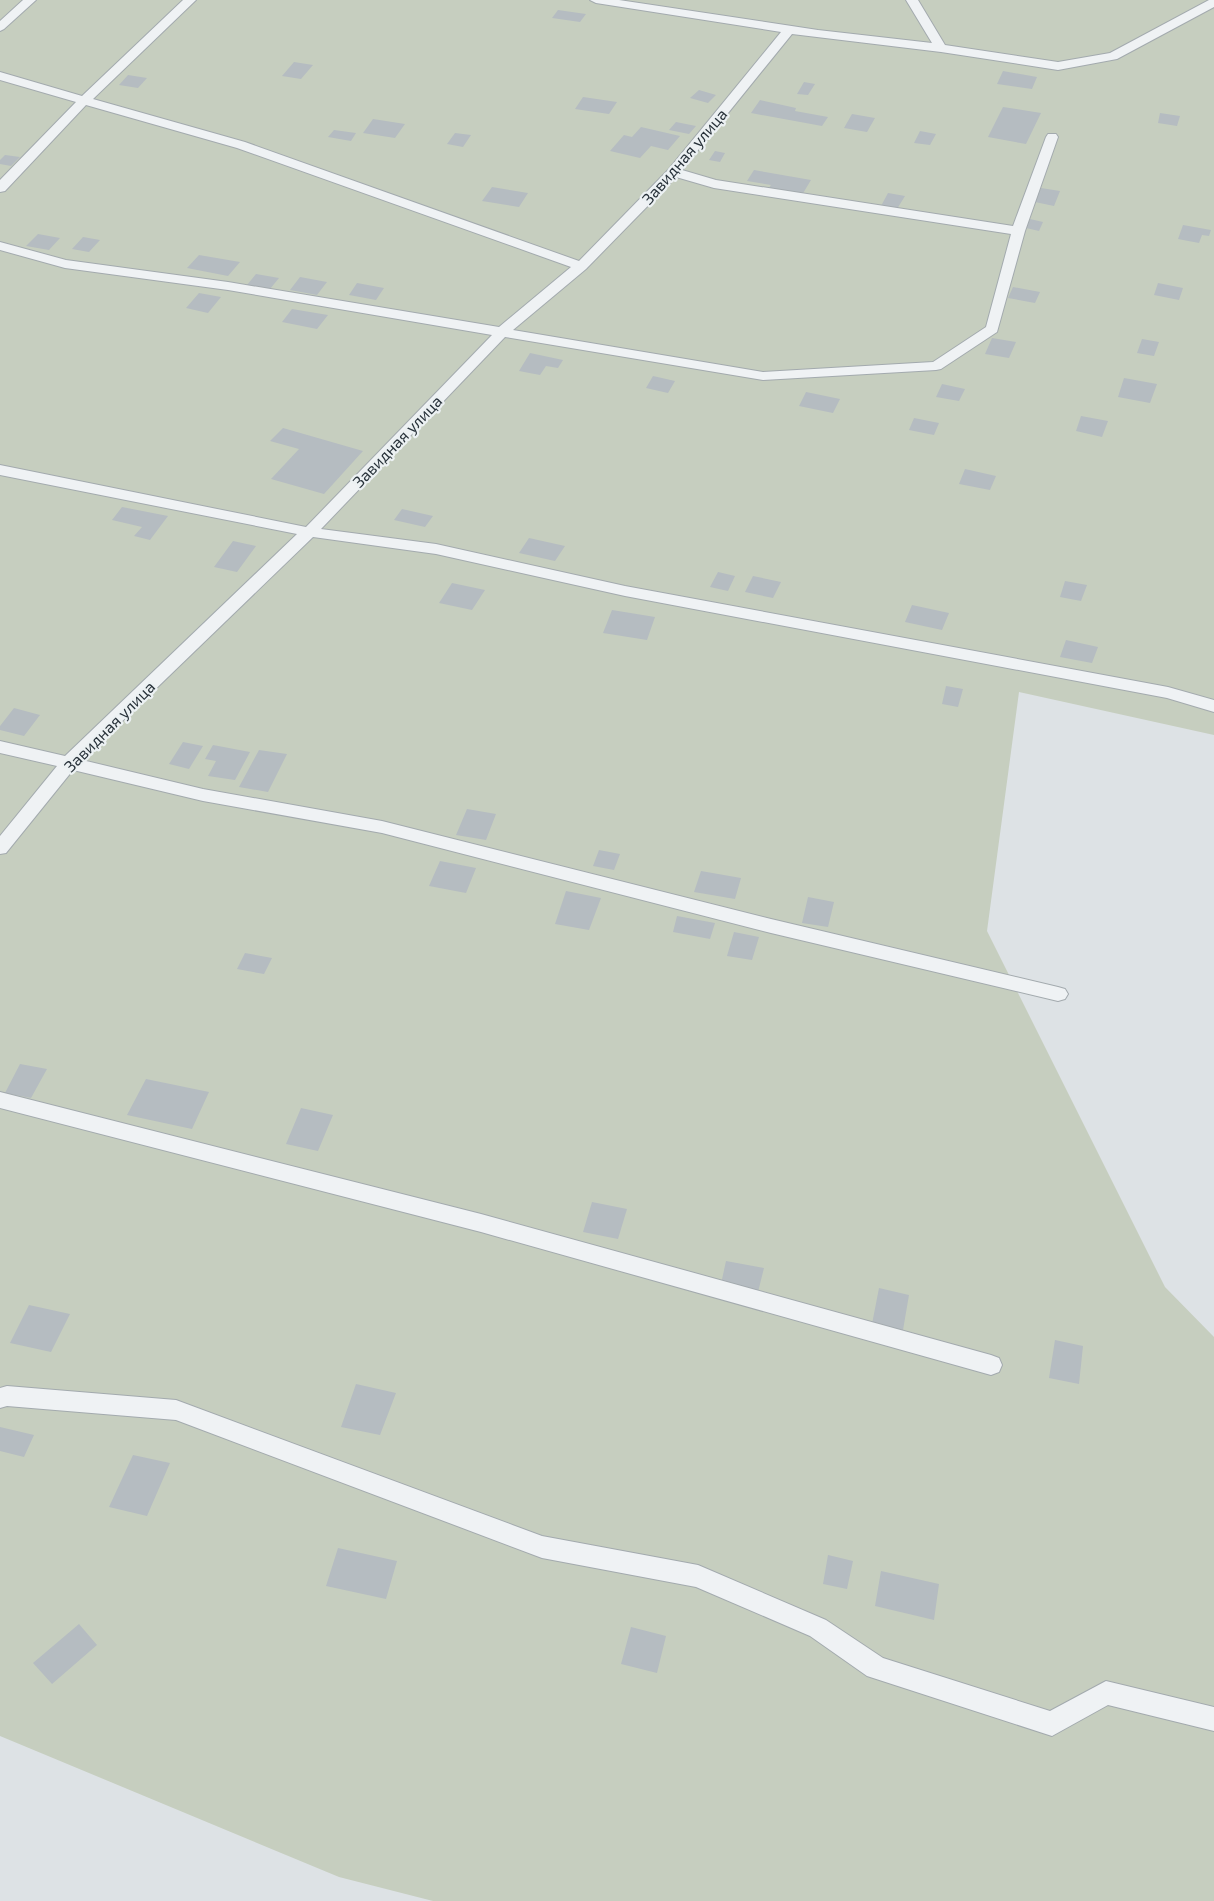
<svg xmlns="http://www.w3.org/2000/svg" width="1214" height="1901" font-family="'Exo 2',sans-serif">
  <rect width="100%" height="100%" fill="#dde2e5"/>
  <path fill="#c6cebf" d="M0,0H1214V735L1019,692L987,931L1165,1287L1214,1337V1901H433L339,1877L0,1736Z"/>
  <path fill="#b5bcc1" d="M558,10L586,14L580,22L552,18Z
    M294,62L313,65L301,79L282,76Z
    M1003,71L1037,77L1032,89L997,84Z
    M128,75L147,78L138,88L119,85Z
    M804,82L815,84L808,95L797,94Z
    M699,90L716,95L708,103L690,98Z
    M583,97L617,102L609,114L575,109Z
    M760,100L796,108L795,111L828,117L822,126L751,113Z
    M1003,107L1041,113L1026,144L988,137Z
    M1160,113L1180,116L1177,126L1158,123Z
    M852,114L875,118L867,132L844,128Z
    M373,119L405,124L395,138L363,133Z
    M676,122L696,126L689,134L669,130Z
    M641,127L680,136L668,150L651,146L640,158L610,151L624,135L632,137Z
    M334,130L356,133L351,141L328,137Z
    M920,131L936,134L930,145L914,143Z
    M455,133L471,135L463,147L447,144Z
    M715,151L725,153L720,162L709,160Z
    M5,155L20,157L11,166L0,164V160Z
    M754,170L811,180L802,195L768,189L771,185L747,181Z
    M492,187L528,193L519,207L482,201Z
    M1041,188L1060,191L1054,206L1035,202Z
    M888,193L905,196L897,209L881,206Z
    M1030,219L1043,222L1039,231L1026,228Z
    M1183,225L1211,230L1209,236L1202,235L1199,243L1178,239Z
    M38,234L60,238L49,250L26,246Z
    M83,237L100,240L89,252L72,249Z
    M199,255L240,262L228,276L187,268Z
    M256,274L279,278L270,289L247,285Z
    M300,277L327,282L317,295L290,290Z
    M357,283L384,288L376,300L349,295Z
    M1158,283L1183,288L1179,300L1154,295Z
    M1013,287L1040,292L1035,303L1008,298Z
    M199,293L221,297L208,313L186,308Z
    M292,309L328,315L317,329L282,322Z
    M992,338L1016,342L1009,358L985,354Z
    M1142,339L1159,342L1154,356L1137,353Z
    M530,353L563,360L558,368L546,366L540,375L519,371Z
    M653,376L675,381L668,393L646,388Z
    M1124,378L1157,384L1150,403L1118,397Z
    M942,384L965,389L959,401L936,397Z
    M806,392L840,399L833,413L799,406Z
    M1081,416L1108,421L1102,437L1076,431Z
    M914,418L939,423L934,435L909,430Z
    M283,428L363,451L324,494L271,479L299,449L270,441Z
    M965,469L996,476L990,490L959,484Z
    M122,507L168,516L150,540L134,536L142,527L112,520Z
    M402,509L433,516L425,527L394,520Z
    M529,538L565,546L555,561L519,553Z
    M233,541L256,546L237,572L214,567Z
    M718,572L735,576L728,591L710,587Z
    M753,576L781,582L773,598L745,592Z
    M1065,581L1087,585L1081,601L1060,597Z
    M452,583L485,590L472,610L439,603Z
    M912,605L949,613L942,630L905,622Z
    M612,610L655,617L647,640L603,633Z
    M1066,640L1098,647L1092,663L1060,657Z
    M946,686L963,689L958,707L942,704Z
    M14,708L40,715L24,736L0,730V726Z
    M183,742L203,746L189,769L169,764Z
    M213,745L250,752L235,780L208,776L216,761L205,759Z
    M259,750L287,754L268,792L239,787Z
    M467,809L496,814L486,840L456,835Z
    M599,850L620,854L614,870L593,866Z
    M440,861L476,868L466,893L429,886Z
    M701,871L741,878L735,899L694,892Z
    M566,891L601,898L589,930L555,924Z
    M808,897L834,902L828,927L802,923Z
    M677,916L715,923L710,939L673,932Z
    M734,932L759,937L752,960L727,956Z
    M245,953L272,958L264,974L237,969Z
    M20,1064L47,1069L31,1098L5,1093Z
    M146,1079L209,1092L192,1129L127,1115Z
    M301,1108L333,1115L318,1151L286,1144Z
    M592,1202L627,1209L618,1239L583,1232Z
    M726,1261L764,1268L758,1292L721,1284Z
    M879,1288L909,1295L903,1330L872,1324Z
    M29,1305L70,1314L51,1352L10,1343Z
    M1055,1340L1083,1346L1079,1384L1049,1378Z
    M356,1384L396,1393L380,1435L341,1427Z
    M0,1427L34,1435L24,1457L0,1451Z
    M133,1455L170,1463L147,1516L109,1507Z
    M338,1548L397,1561L386,1599L326,1586Z
    M828,1555L853,1561L847,1589L823,1584Z
    M881,1571L939,1584L934,1620L875,1606Z
    M79,1624L97,1645L52,1684L33,1663Z
    M631,1627L666,1636L657,1673L621,1664Z"/>
  <g fill="none" stroke-linecap="round" stroke-linejoin="round">
    <defs>
      <path id="service" d="M23,0H36L4,29L0,31V21Z
        M183,0H196L93,99L245,142L579,261L669,169L781,32L596,3L590,0H619L818,30L932,43L906,0H918L945,45L1058,62L1110,53L1209,0H1214V7L1117,59L1058,70L941,52L792,34L682,170L716,180L1013,226L1046,137L1048,134H1056L1058,137L1025,231L997,332L941,369L936,370L763,380L505,337L321,529L436,544L625,586L1168,687L1214,700V712L1167,698L625,596L436,554L313,537L82,760L203,789L382,821L771,919L1058,987L1065,989L1068,994L1065,999L1058,1001L771,933L382,833L203,801L73,770L6,853L0,854V836L57,766L0,753V741L65,756L297,534L0,475V465L306,527L492,335L228,290L65,268L0,250V242L66,260L228,282L499,327L571,267L237,148L86,105L5,191L0,192V180L76,102L0,80V72L82,96ZM676,177L714,188L1011,234L986,327L933,362L763,372L513,330L586,269Z
        M0,1092L481,1214L991,1355L999,1358L1002,1365L999,1372L991,1375L481,1232L0,1108Z
        M7,1386L176,1400L542,1536L698,1565L826,1620L883,1658L1050,1711L1106,1681L1214,1707V1731L1108,1705L1052,1736L867,1676L810,1636L696,1587L542,1558L176,1420L7,1406L0,1408V1388Z"/>
    </defs>
    <use href="#service" stroke="#a3aaae" stroke-width="2"/>
    <use href="#service" fill="#eff2f4" fill-rule="evenodd"/>
  </g>
  <g text-anchor="middle" dominant-baseline="central" stroke-width="4.5" stroke-linejoin="round" paint-order="stroke">
    <g font-size="16" fill="#28323a" stroke="#ecf1f3">
      <text transform="translate(684 156) rotate(-49)">Завидная улица</text>
      <text transform="translate(397 441) rotate(-46)">Завидная улица</text>
      <text transform="translate(109 726) rotate(-45)">Завидная улица</text>
    </g>
  </g>
</svg>
